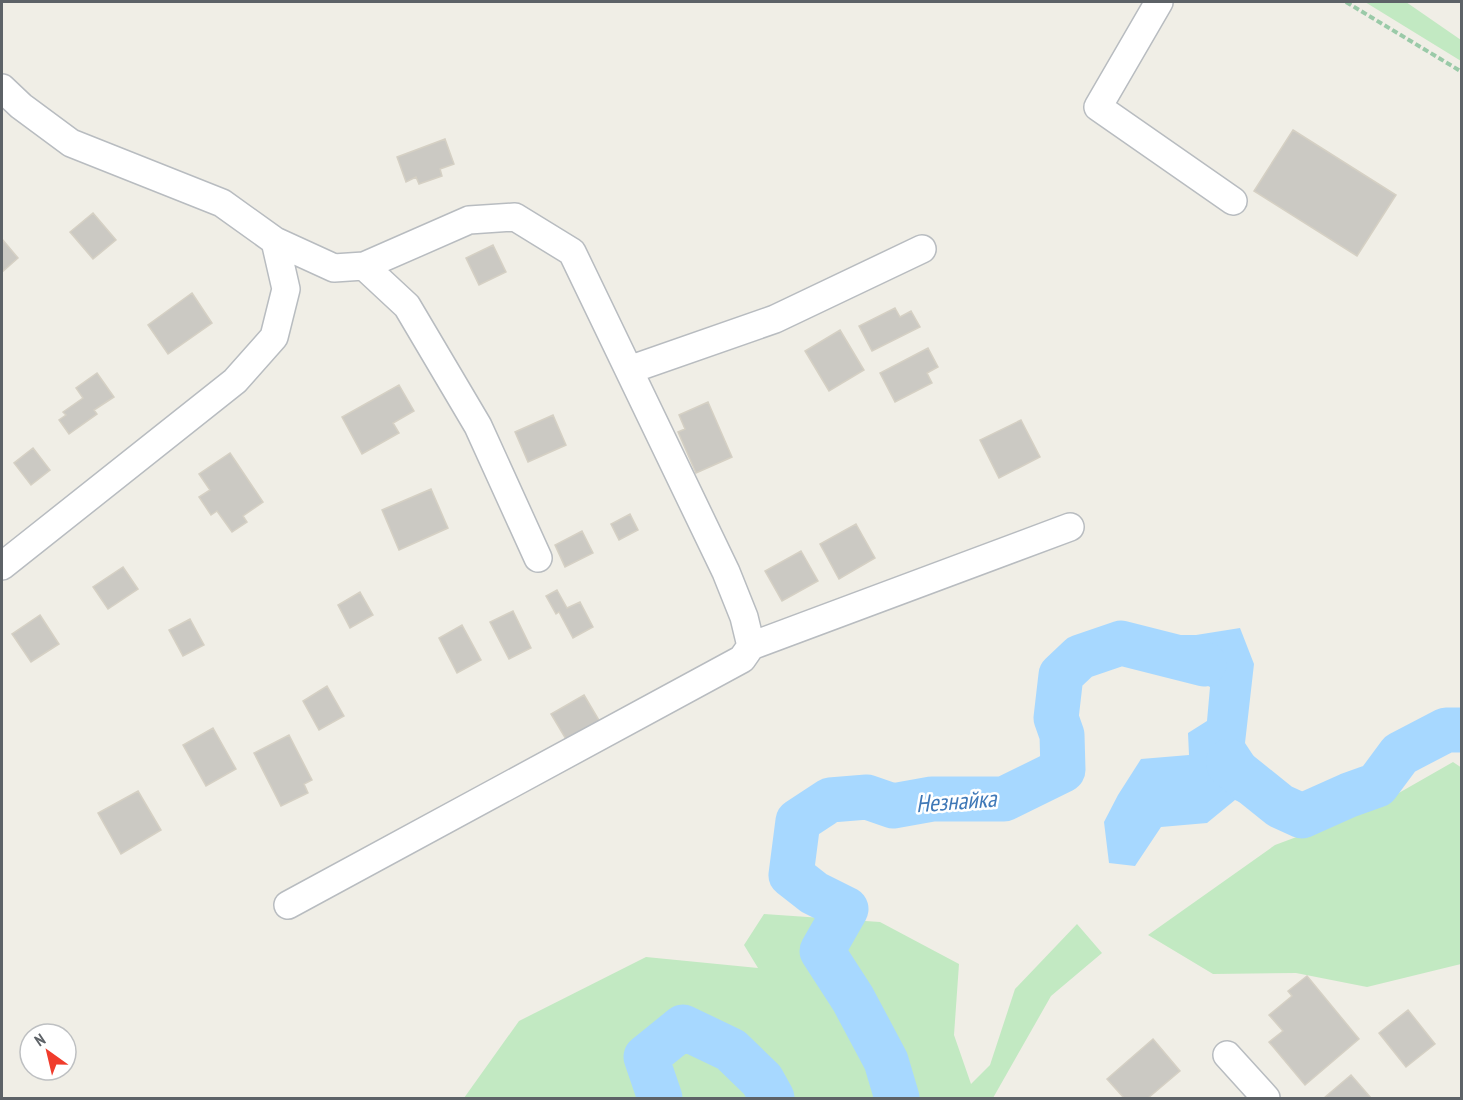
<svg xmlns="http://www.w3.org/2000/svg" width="1463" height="1100" font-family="'PT Sans Narrow',sans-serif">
  <rect width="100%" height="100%" fill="#f0eee6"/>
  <path fill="#c2e9c2" d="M1365,2H1406L1461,40V61Z
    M1453,762L1462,768L1461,964L1367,987L1296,973L1213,974L1148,935L1275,845L1369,810Z
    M764,914L880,922L959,964L954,1035L971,1084L990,1065L1015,989L1077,924L1102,953L1051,996L993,1098H464L519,1021L646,957L758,968L744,945Z"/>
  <path fill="#a7d8ff" d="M1240,628L1254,664L1245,743L1274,787L1276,819L1235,800L1207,823L1161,827L1135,866L1109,863L1104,822L1118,795L1141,759L1189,755L1188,733L1207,721L1210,687L1143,654L1153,635H1196Z"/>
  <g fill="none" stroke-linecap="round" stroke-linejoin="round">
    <path stroke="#a7d8ff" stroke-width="45" d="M1229,761V765L1280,806L1302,816L1349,795L1377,785L1400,754L1446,730H1462
      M660,1098L646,1057L683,1027L731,1050L762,1080L772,1098
      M897,1098L886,1061L853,999L822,951L846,909L814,893L791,875L798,821L830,800L867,797L893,806L932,799H1004L1063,770L1062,735L1056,718L1061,675L1080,657L1121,643L1204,664"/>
  </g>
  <path fill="#cbc9c3" stroke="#d5d0c4" stroke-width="1.5" d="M1293,130L1396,195L1357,256L1254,191Z
    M445,139L454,164L440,169L442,176L419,184L416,177L406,182L397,157Z
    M93,213L116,240L93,259L70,232Z
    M2,239L18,258L2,272Z
    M493,245L506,272L479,285L466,258Z
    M192,293L212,323L168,354L148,325Z
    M895,308L900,317L911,311L920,327L872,351L859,326Z
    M840,330L864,370L829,391L805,351Z
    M928,348L938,367L927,373L932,383L895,402L880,373Z
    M97,373L114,397L94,410L97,414L69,434L59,420L66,415L63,412L83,398L76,388Z
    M399,385L414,411L393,423L399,433L362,454L342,417Z
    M708,402L732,457L696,473L678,432L685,429L679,415Z
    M553,415L566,445L528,462L515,432Z
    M1021,420L1040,457L999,478L980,440Z
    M33,448L50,470L31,485L14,463Z
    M230,453L263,502L243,516L247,522L232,532L217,511L211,515L199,497L210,490L199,474Z
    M431,489L448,528L399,550L382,510Z
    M630,514L638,530L619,540L611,524Z
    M856,524L875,558L839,579L820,544Z
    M582,531L593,553L565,567L555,545Z
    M801,551L818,581L782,601L765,571Z
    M123,567L138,589L108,609L93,587Z
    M557,590L567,608L580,602L593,627L573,638L559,612L556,614L546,596Z
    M360,592L373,615L350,628L338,605Z
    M513,611L531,648L509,659L490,622Z
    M40,615L59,644L31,662L12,634Z
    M190,619L204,645L183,656L169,630Z
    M462,625L481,660L457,673L439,638Z
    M327,686L344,716L319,730L303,701Z
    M584,695L603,727L570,746L551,714Z
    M213,728L236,769L206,786L183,745Z
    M289,735L312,780L304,784L308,793L281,806L254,753Z
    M138,791L161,830L121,854L98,813Z
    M1307,976L1359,1039L1305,1085L1269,1042L1283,1031L1269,1015L1292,996L1288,991Z
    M1408,1010L1435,1044L1406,1067L1379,1033Z
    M1153,1039L1180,1071L1148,1098H1124L1107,1079Z
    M1351,1075L1371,1098H1324Z"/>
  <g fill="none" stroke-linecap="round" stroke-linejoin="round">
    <defs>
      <path id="minor" d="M1159,2L1098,107L1233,201
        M2,88L21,106L71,143L222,203L275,241L286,289L274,337L235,381L2,566
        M275,241L334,268L364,266L469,220L515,217L572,252L726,572L744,617L751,646L742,659L288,905
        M364,266L407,306L478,426L538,558
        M629,370L775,319L922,249
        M751,646L1070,527
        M1227,1055L1266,1098"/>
    </defs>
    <use href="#minor" stroke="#b8bcc0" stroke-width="30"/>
    <path stroke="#9acaa8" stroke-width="4" stroke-dasharray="6 3" stroke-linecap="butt" d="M1346,2L1462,72"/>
    <use href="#minor" stroke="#fff" stroke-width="27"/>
  </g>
  <g text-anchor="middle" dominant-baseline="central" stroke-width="5" stroke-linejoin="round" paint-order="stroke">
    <g font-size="24" font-style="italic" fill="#3f78b7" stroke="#fff">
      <text transform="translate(956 801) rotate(-4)">Незнайка</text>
    </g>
  </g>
  <rect width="1463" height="1100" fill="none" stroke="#5d6267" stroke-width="6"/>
  <g transform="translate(48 1052) rotate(326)"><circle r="28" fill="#ffffff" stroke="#bec0c2" stroke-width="1.5"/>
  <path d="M0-4.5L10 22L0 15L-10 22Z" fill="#f03c2c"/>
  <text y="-9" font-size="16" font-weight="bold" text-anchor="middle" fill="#5d6267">N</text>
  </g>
</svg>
